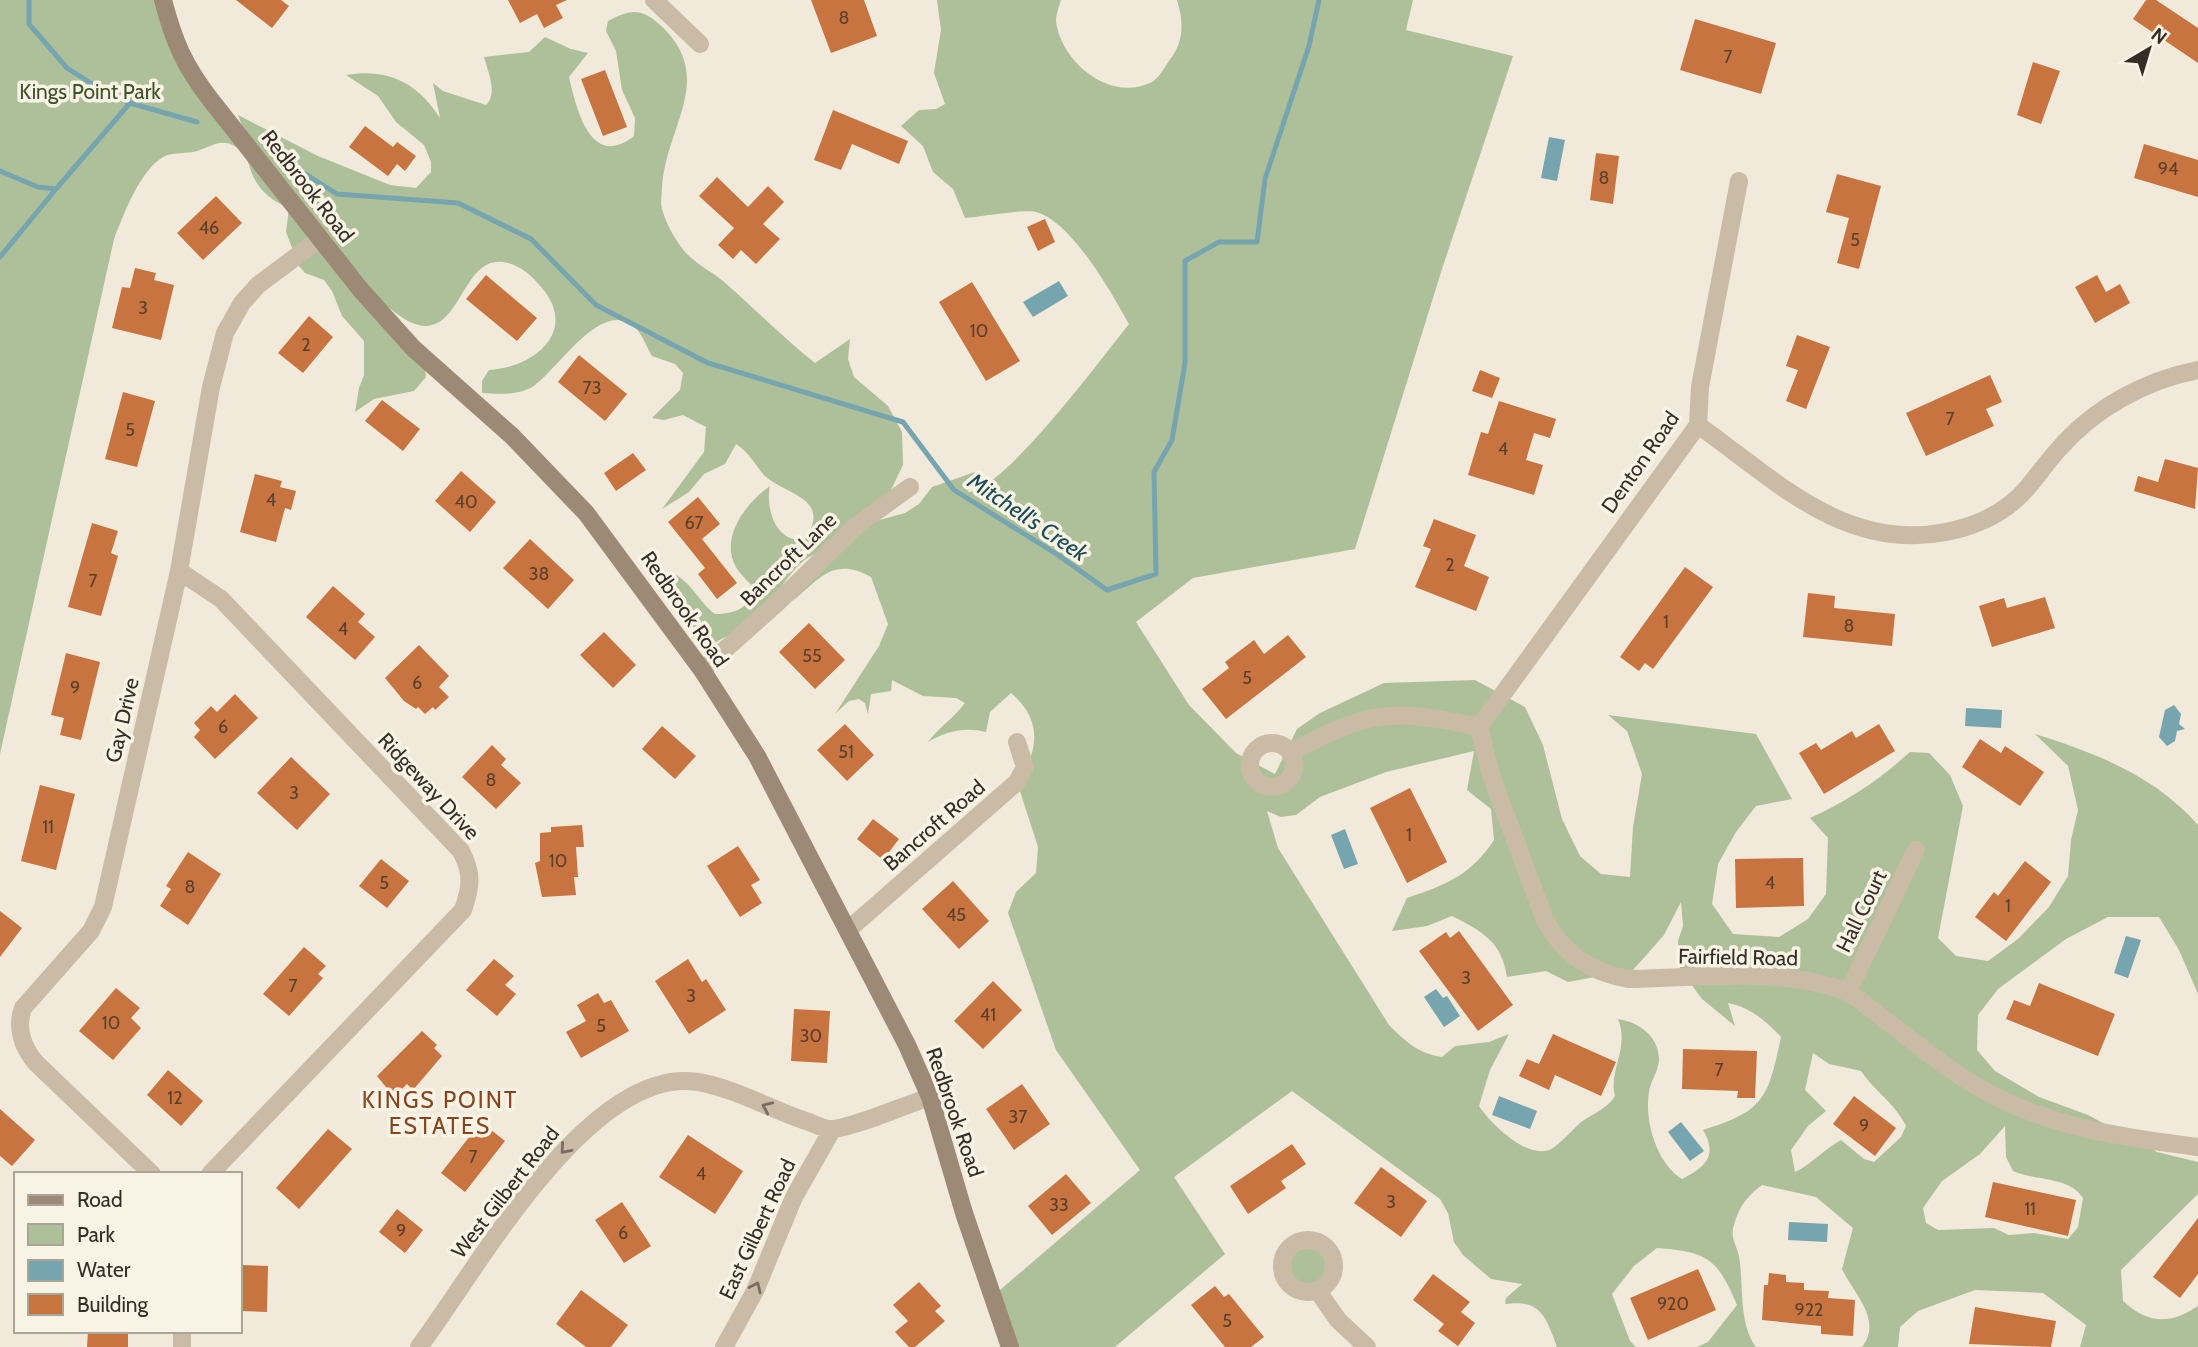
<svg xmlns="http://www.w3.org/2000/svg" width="2198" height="1347" font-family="Cabin,sans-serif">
  <rect width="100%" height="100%" fill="#f1e9d9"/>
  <path fill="#aec099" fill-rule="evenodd" d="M0,0H163L174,42L244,131L238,115L318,156L390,185L416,188L431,172V162L424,145L396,122L378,96L346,75C387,68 417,82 440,118L433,83L443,91L486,105C498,93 488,72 484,57L529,52L545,37L571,49L588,53L569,77C576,107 590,171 634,136L635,118L622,90L616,51L606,31L608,21C629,10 640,7 659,24C718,77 666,125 662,187C662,194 660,202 662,209C666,224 677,244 688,255C698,265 712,272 723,281C754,308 782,337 815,363L850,339L848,359L854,377L888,406L902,432L903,465L876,521L905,513L919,504L932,487L975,472L968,492C1003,492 1104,355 1129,324C1112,293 1071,221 1036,212C1024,209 980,217 965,218L953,189L933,172L923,146L901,126L919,110L936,109L945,104L934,73L941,30L937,0H1061C1059,6 1056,15 1056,21C1061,63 1111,103 1152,82C1159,78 1164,68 1169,61C1184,42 1184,23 1177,0H1413L1406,30L1513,56L1442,269L1355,549L1193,578L1136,622L1189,705L1236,753L1275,774L1297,729L1320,713L1384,683L1475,680L1525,707L1543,745L1562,819L1580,856L1601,874L1630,877L1633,827L1642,774L1627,731L1608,715L1756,734L1792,799L1756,806L1736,832L1718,864L1712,904L1733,934L1779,937L1808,919L1826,894L1828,838L1810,818C1848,801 1879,780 1910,752L1929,753L1950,775L1963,806L1938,938L1956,956L1988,961L2018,939L2049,907L2068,876L2071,840L2078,810L2068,766L2035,734C2096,753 2155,776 2198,825V994L2179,950L2159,917H2108L2066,939L1998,989L1978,1015L1977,1050L1995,1071L2039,1097L2088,1115L2157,1152L2198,1162V1194L2121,1270L2123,1301C2148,1324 2170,1325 2198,1306V1347H2080L2086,1325L2043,1293L1975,1290L1918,1311L1900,1327L1898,1347H1862C1883,1320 1854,1294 1842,1269L1853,1228L1816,1197L1762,1185C1746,1197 1738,1208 1733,1229C1731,1238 1737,1247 1739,1256C1744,1285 1738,1322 1756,1347H1697L1708,1342L1737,1305C1717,1258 1708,1252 1657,1248L1634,1266L1612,1294L1630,1341L1636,1347H1557C1546,1317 1541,1299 1505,1304L1506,1298L1522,1284L1491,1279L1463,1255L1454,1242L1448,1213L1440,1199L1292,1091L1174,1177L1225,1254L1115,1347H1010L993,1296L1140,1170L1056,1050L1008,913L1016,892L1036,873L1038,847L1017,782C1040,751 1042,719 1011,693L990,712L986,732C964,727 948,731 928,742C939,727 954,718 965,703L956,698L923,696L892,680L891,691L871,694L868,714L865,703L859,699L849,701L835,714L879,646L888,624L871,577C834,557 821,577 793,601L829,551C796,552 783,591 762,611C748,623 732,634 716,642C690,628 674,611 666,583L669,576L676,575C694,586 699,602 715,614C735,614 750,608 754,588C748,581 740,574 736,567C719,537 747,502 770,486C765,507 776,545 805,539C831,501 791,495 770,480C756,470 754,456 736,444L725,464L704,474L689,492L662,509L704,452L706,427L683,415L664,420L652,418L680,390L683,373L675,364L652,356C647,348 644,338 638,331C606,292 559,368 535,385C520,396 499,394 482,393V381L489,370C533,368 579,332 542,288C536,281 527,271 518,267C460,238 466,341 415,324C400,319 387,305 375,296L425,368L426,377L414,391L374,399L355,412L359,388L364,375V341L342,316L332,291L324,280L305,273L299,266L286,232L289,208C272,201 261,192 253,176C249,168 249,159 242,152C224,135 214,146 197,151C187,154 175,152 165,156C140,169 124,214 114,239L0,754ZM1474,751L1467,790L1491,809L1494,840C1471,875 1446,885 1407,898L1392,931L1427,926L1452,916C1482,931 1502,942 1507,977L1546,971L1568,982L1633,970L1664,935L1681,902L1683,926L1678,941L1680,969L1702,999L1735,1026L1728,1003C1750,1007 1766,1021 1781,1037C1768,1099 1764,1111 1703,1130C1718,1155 1706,1167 1682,1179C1657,1164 1644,1121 1649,1092C1650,1082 1658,1072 1659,1061C1660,1037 1639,1022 1618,1019C1630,1048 1608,1071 1615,1096C1607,1109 1594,1113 1581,1122C1572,1130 1563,1141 1553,1148C1530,1163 1490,1123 1479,1106L1490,1070L1509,1034L1489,1042L1455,1046L1442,1057C1419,1054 1405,1041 1389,1025L1278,848L1267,811L1281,817L1296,815L1320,797L1386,772ZM1813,1053L1829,1064L1861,1071C1875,1092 1895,1103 1906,1126L1901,1137L1874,1162L1864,1159L1841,1140C1824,1149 1812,1164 1795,1172L1791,1150L1808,1126L1826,1111L1805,1090ZM2005,1126L2006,1157L2013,1171C2035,1181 2069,1176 2083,1198L2078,1227L2068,1239L2034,1233L2009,1235L1994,1228L1938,1230L1926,1223L1923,1208L1942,1181L1980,1154Z
    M1288 1265a21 21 0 1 1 42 0a21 21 0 1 1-42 0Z"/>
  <path fill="#77a5af" d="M1549,137L1565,140L1557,181L1541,178Z
    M1059,281L1068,296L1033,317L1023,302Z
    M2174,705L2181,714L2179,724L2185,729L2177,731L2175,741L2167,746L2159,737L2165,710Z
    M1966,708L2002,710L2001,728L1965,726Z
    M1345,829L1358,864L1344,869L1331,835Z
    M2126,936L2141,940L2128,978L2114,973Z
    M1436,989L1443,998L1447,996L1460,1016L1444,1027L1424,997Z
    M1499,1096L1537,1111L1530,1129L1492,1115Z
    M1681,1122L1704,1151L1690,1161L1668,1132Z
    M1789,1222L1828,1224L1827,1242L1788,1240Z"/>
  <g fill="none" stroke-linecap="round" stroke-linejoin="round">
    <path stroke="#77a5af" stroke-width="5" d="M29,0V24L67,68L105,92L130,103L197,122
      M288,163L337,194L458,203L531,239L596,305L708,363L903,422L954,490L1058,555L1107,590L1156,574L1154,472L1172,440L1185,363V261L1219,242H1257L1265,179L1309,46L1319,0
      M0,171L38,187L56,189L130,103
      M0,257L56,189"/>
  </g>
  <path fill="#c87440" d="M236,0H281L289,6L272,28Z
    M508,0H567L556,5L563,18L544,28L537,14L520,23Z
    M811,0H864L877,36L831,53Z
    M2146,0H2156L2198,28V63L2133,19Z
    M1695,19L1776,43L1761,94L1680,70Z
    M2033,62L2060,71L2041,124L2017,115Z
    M605,70L627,127L603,136L581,79Z
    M833,110L908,141L899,164L852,144L841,170L814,160Z
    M365,126L393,147L397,142L416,156L405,171L397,164L388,176L349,147Z
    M2144,144L2198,160V197L2134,178Z
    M1596,153L1619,156L1613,204L1590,200Z
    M1837,174L1881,186L1859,269L1837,263L1849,218L1826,212Z
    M717,177L748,207L768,186L784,202L763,224L780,239L756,264L741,250L733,259L718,245L734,228L699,196Z
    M216,196L242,223L203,260L177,233Z
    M1045,219L1055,242L1038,251L1027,227Z
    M135,268L156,273L154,280L174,285L161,340L112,328L122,287L130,288Z
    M486,275L537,318L517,341L466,299Z
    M2097,275L2106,292L2120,284L2130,303L2095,323L2075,287Z
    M972,282L1020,361L986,381L939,302Z
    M309,316L333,337L303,373L278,353Z
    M1797,335L1830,347L1806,409L1786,401L1798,370L1786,366Z
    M579,355L627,394L605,421L558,382Z
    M1480,370L1500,378L1492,398L1472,391Z
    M1990,375L2002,402L1986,409L1994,426L1926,456L1906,413Z
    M123,392L155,401L137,467L105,459Z
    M382,400L420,429L403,451L365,421Z
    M1499,401L1556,419L1550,438L1534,433L1526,460L1543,465L1534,495L1468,475L1481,432L1488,434Z
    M633,453L646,470L616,491L604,473Z
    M2165,459L2198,468L2195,509L2134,491L2138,476L2158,482Z
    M461,471L496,502L470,532L435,501Z
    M255,474L282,481L280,487L296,491L291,510L285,508L276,542L240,532Z
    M698,497L720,524L702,539L737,583L717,599L698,574L705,568L668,522Z
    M1434,519L1476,535L1464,566L1489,577L1476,611L1415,587L1431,549L1423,546Z
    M92,523L118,531L111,553L118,556L101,616L68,607Z
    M530,539L574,580L548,609L503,568Z
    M1685,567L1713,587L1653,669L1645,663L1639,671L1620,657Z
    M333,586L365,614L358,622L375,637L355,660L306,617Z
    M1808,593L1835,596L1834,608L1895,614L1892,646L1803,637Z
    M2045,597L2055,628L1992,647L1979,606L2004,598L2007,608Z
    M809,623L845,660L815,689L779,652Z
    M604,632L636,665L613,688L580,655Z
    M1288,635L1306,657L1226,719L1202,689L1229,668L1225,662L1254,640L1264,654Z
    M419,645L449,676L439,687L449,697L435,710L433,707L425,714L418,707L416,709L404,701L385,678Z
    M66,653L100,662L81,740L60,735L64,718L51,715Z
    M235,694L258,718L215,759L194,737L200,730L194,723L211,706L217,712Z
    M845,724L874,755L847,781L817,750Z
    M1879,724L1895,751L1824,794L1799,753L1816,743L1821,750L1852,731L1856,738Z
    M662,726L696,756L675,779L642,749Z
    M1980,739L2001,753L2005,746L2044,772L2020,806L1962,767Z
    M492,745L506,759L501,765L521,783L496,809L462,777Z
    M291,757L330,794L297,830L257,793Z
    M40,785L75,794L56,870L21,861Z
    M1410,788L1447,862L1407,883L1370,808Z
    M873,819L899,839L883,860L857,839Z
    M582,825L584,847H576L578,877H574L576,895L542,897L535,863L540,861V833L551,832V827Z
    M738,846L760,880L751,885L762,903L740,917L707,866Z
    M188,852L221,874L188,925L160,906L171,889L166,886Z
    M1803,858L1804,906L1736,908L1735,859Z
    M381,859L409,881L387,908L359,886Z
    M2025,861L2051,882L2006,941L1975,917L1994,892L1998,896Z
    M953,881L989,921L959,949L922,909Z
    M0,911L22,928L0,957Z
    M1459,931L1513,1005L1478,1031L1419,951L1446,932L1450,938Z
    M304,947L326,966L318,974L323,978L289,1016L263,994Z
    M494,959L514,976L505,985L516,994L497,1016L466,990Z
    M688,959L702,982L706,979L726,1010L689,1034L655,981Z
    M993,981L1022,1010L983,1049L954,1021Z
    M2039,983L2115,1014L2098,1056L2006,1019L2014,1000L2030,1006Z
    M116,988L140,1008L131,1018L141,1028L113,1060L79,1031Z
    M598,993L604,1003L611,1000L629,1031L581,1058L566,1032L586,1021L577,1005Z
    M794,1009L830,1011L827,1063L791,1061Z
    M422,1031L437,1045L434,1048L442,1056L413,1090L407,1084L394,1097L377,1076Z
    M1553,1034L1616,1062L1601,1096L1555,1075L1549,1090L1519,1076L1527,1059L1539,1064Z
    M1683,1049L1757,1051L1755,1098H1737L1738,1091L1682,1089Z
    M168,1070L203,1101L181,1126L147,1095Z
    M1022,1084L1050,1124L1014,1150L986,1109Z
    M1854,1096L1896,1128L1875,1156L1833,1124Z
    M0,1109L35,1140L12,1166L0,1156Z
    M481,1122L505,1141L465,1192L441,1173Z
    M328,1129L352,1149L299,1209L276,1188Z
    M688,1135L743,1171L715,1214L659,1177Z
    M1292,1144L1306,1164L1281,1181L1286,1188L1248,1214L1230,1186Z
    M1381,1167L1427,1201L1401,1237L1354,1203Z
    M1066,1174L1091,1203L1052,1235L1028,1206Z
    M1993,1182L2076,1200L2068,1236L1985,1217Z
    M622,1202L651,1246L624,1263L595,1220Z
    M397,1209L423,1230L405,1253L379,1232Z
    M2198,1218V1274L2180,1298L2153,1277Z
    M240,1265L268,1266L267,1312L240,1311Z
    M1698,1269L1716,1310L1648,1340L1630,1298Z
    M1769,1273L1786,1275V1282L1804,1283V1290L1829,1291L1828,1298L1855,1300L1853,1336L1821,1334V1326L1762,1320L1764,1285H1768Z
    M1433,1274L1470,1302L1461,1312L1475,1323L1458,1346L1438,1331L1444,1324L1413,1300Z
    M919,1282L941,1306L935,1311L945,1321L915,1347H909L895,1332L908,1321L893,1305Z
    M1215,1286L1224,1297L1229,1294L1264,1337L1251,1347H1225L1191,1305Z
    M581,1290L628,1325L611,1347H586L556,1324Z
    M1975,1307L2056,1321L2051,1347L1969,1344Z
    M88,1331H128V1347H87Z"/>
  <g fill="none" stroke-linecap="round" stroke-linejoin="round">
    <path stroke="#c9bba5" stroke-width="18" d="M654,0L700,44
      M1698,425C1774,479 1845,552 1946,532C1977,526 2007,512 2028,487C2038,475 2047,462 2058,450C2093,409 2145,380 2198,370
      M179,571L221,599L461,851C473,874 471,887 463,910L210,1174
      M702,670L777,603L856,526L910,487
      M1479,727L1491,775L1545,920C1563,954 1590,972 1628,979C1695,978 1782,967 1845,991C1857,996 1869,1008 1880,1016C1908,1037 1935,1060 1965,1079C2037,1126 2115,1136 2198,1147
      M1479,727L1698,425L1700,387L1739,181
      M1250 765a22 22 0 1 1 44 0a22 22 0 1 1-44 0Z
      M1290,753C1369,710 1392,708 1479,727
      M848,930L1017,782L1025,767L1017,742
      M1848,992L1916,850
      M152,1174L36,1063C22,1047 16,1027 23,1008L91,931L103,907L179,571L211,387L225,333L242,303L258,285L321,238
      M1282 1266a26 26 0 1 1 52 0a26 26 0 1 1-52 0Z
      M1317,1290L1338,1320L1367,1347
      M182,1331V1347
      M419,1347C475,1273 589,1064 698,1082C737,1089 772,1110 809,1122C816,1125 826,1130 834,1129C861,1125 902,1106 930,1097
      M724,1347L755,1291L794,1197L832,1130"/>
    <path stroke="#9d8a76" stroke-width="18" d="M163,0C174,42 184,65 210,99L360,289L413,348L512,436L586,513L702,670L757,756L907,1045L930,1097L964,1213L1010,1347"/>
  </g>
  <defs><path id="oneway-chevron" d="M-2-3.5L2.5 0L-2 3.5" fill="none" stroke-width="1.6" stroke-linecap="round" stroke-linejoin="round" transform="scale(1.75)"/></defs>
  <g stroke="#786d5f">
    <use href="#oneway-chevron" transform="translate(767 1107) rotate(-156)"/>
    <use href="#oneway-chevron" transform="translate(565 1149) rotate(131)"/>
    <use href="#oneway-chevron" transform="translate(756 1287) rotate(-65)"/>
  </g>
  <g text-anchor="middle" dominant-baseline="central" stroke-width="7" stroke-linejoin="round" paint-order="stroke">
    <g font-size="18" fill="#5a3f2c">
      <text x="844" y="18">8</text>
      <text x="1728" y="57">7</text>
      <text x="2168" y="169">94</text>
      <text x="1604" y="178">8</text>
      <text x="209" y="228">46</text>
      <text x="1855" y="240">5</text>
      <text x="143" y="308">3</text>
      <text x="979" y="331">10</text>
      <text x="306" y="345">2</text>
      <text x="592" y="388">73</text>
      <text x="1950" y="419">7</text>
      <text x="130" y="430">5</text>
      <text x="1503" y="449">4</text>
      <text x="271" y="500">4</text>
      <text x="466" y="502">40</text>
      <text x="694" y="523">67</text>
      <text x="1450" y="565">2</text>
      <text x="539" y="574">38</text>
      <text x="93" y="581">7</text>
      <text x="1666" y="622">1</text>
      <text x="1849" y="626">8</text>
      <text x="343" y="629">4</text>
      <text x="812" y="656">55</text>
      <text x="1247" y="678">5</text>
      <text x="417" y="683">6</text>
      <text x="75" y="688">9</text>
      <text x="223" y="727">6</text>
      <text x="846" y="752">51</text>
      <text x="491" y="780">8</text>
      <text x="294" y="793">3</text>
      <text x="48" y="827">11</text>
      <text x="1409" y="835">1</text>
      <text x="558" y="861">10</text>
      <text x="384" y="883">5</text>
      <text x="1770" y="883">4</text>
      <text x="190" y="887">8</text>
      <text x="2008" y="906">1</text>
      <text x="956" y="915">45</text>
      <text x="1466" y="978">3</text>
      <text x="293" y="986">7</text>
      <text x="691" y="996">3</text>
      <text x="988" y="1015">41</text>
      <text x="111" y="1023">10</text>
      <text x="601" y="1026">5</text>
      <text x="811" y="1036">30</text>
      <text x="1719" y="1070">7</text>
      <text x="175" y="1098">12</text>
      <text x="1018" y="1117">37</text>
      <text x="1864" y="1126">9</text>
      <text x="473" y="1157">7</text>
      <text x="701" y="1174">4</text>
      <text x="1391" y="1202">3</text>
      <text x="1059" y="1205">33</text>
      <text x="2030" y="1209">11</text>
      <text x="401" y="1231">9</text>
      <text x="623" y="1233">6</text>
      <text x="1673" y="1304">920</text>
      <text x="1809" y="1310">922</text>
      <text x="1227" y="1321">5</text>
    </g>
    <g font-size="21" fill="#3e532a" stroke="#f9f3e5">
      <text x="90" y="91">Kings Point Park</text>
    </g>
    <g font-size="21" fill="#352d26" stroke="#f9f3e5">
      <text transform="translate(308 186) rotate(52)">Redbrook Road</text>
      <text transform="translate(1640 462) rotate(-55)">Denton Road</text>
      <text transform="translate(788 559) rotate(-44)">Bancroft Lane</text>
      <text transform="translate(685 609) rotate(55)">Redbrook Road</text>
      <text transform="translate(122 720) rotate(-77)">Gay Drive</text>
      <text transform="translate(429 786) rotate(47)">Ridgeway Drive</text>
      <text transform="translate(934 825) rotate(-41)">Bancroft Road</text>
      <text transform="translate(1861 911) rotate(-64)">Hall Court</text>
      <text transform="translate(1738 957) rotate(1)">Fairfield Road</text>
      <text transform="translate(955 1112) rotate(71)">Redbrook Road</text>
      <text transform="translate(505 1192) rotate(-52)">West Gilbert Road</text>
      <text transform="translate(757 1229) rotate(-65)">East Gilbert Road</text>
    </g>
    <g font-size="23" font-style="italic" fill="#1b4b57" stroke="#f9f3e5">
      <text transform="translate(1028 517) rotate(34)">Mitchell's Creek</text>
    </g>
    <g font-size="23" letter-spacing="2" fill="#85451e" stroke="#f9f3e5">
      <text x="440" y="1100">KINGS POINT<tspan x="440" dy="26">ESTATES</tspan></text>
    </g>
  </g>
  <rect x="14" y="1172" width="228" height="161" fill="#f9f3e5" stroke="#aba499" stroke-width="2"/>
  <rect x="28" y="1195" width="35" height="10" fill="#9d8a76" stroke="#aba499" stroke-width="2"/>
  <text x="77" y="1207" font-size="21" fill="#352d26">Road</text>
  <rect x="28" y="1224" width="35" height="21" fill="#aec099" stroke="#aba499" stroke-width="2"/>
  <text x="77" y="1242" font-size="21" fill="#352d26">Park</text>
  <rect x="28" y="1260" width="35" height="21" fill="#77a5af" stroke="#aba499" stroke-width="2"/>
  <text x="77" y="1277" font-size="21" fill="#352d26">Water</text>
  <rect x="28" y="1294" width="35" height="21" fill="#c87440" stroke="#aba499" stroke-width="2"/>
  <text x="77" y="1312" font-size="21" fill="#352d26">Building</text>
  <g transform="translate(2149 49) rotate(38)" stroke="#f9f3e5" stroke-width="5" paint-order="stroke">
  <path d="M0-5L12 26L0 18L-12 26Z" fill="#352d26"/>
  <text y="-10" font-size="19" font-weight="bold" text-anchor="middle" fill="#352d26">N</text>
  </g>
</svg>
